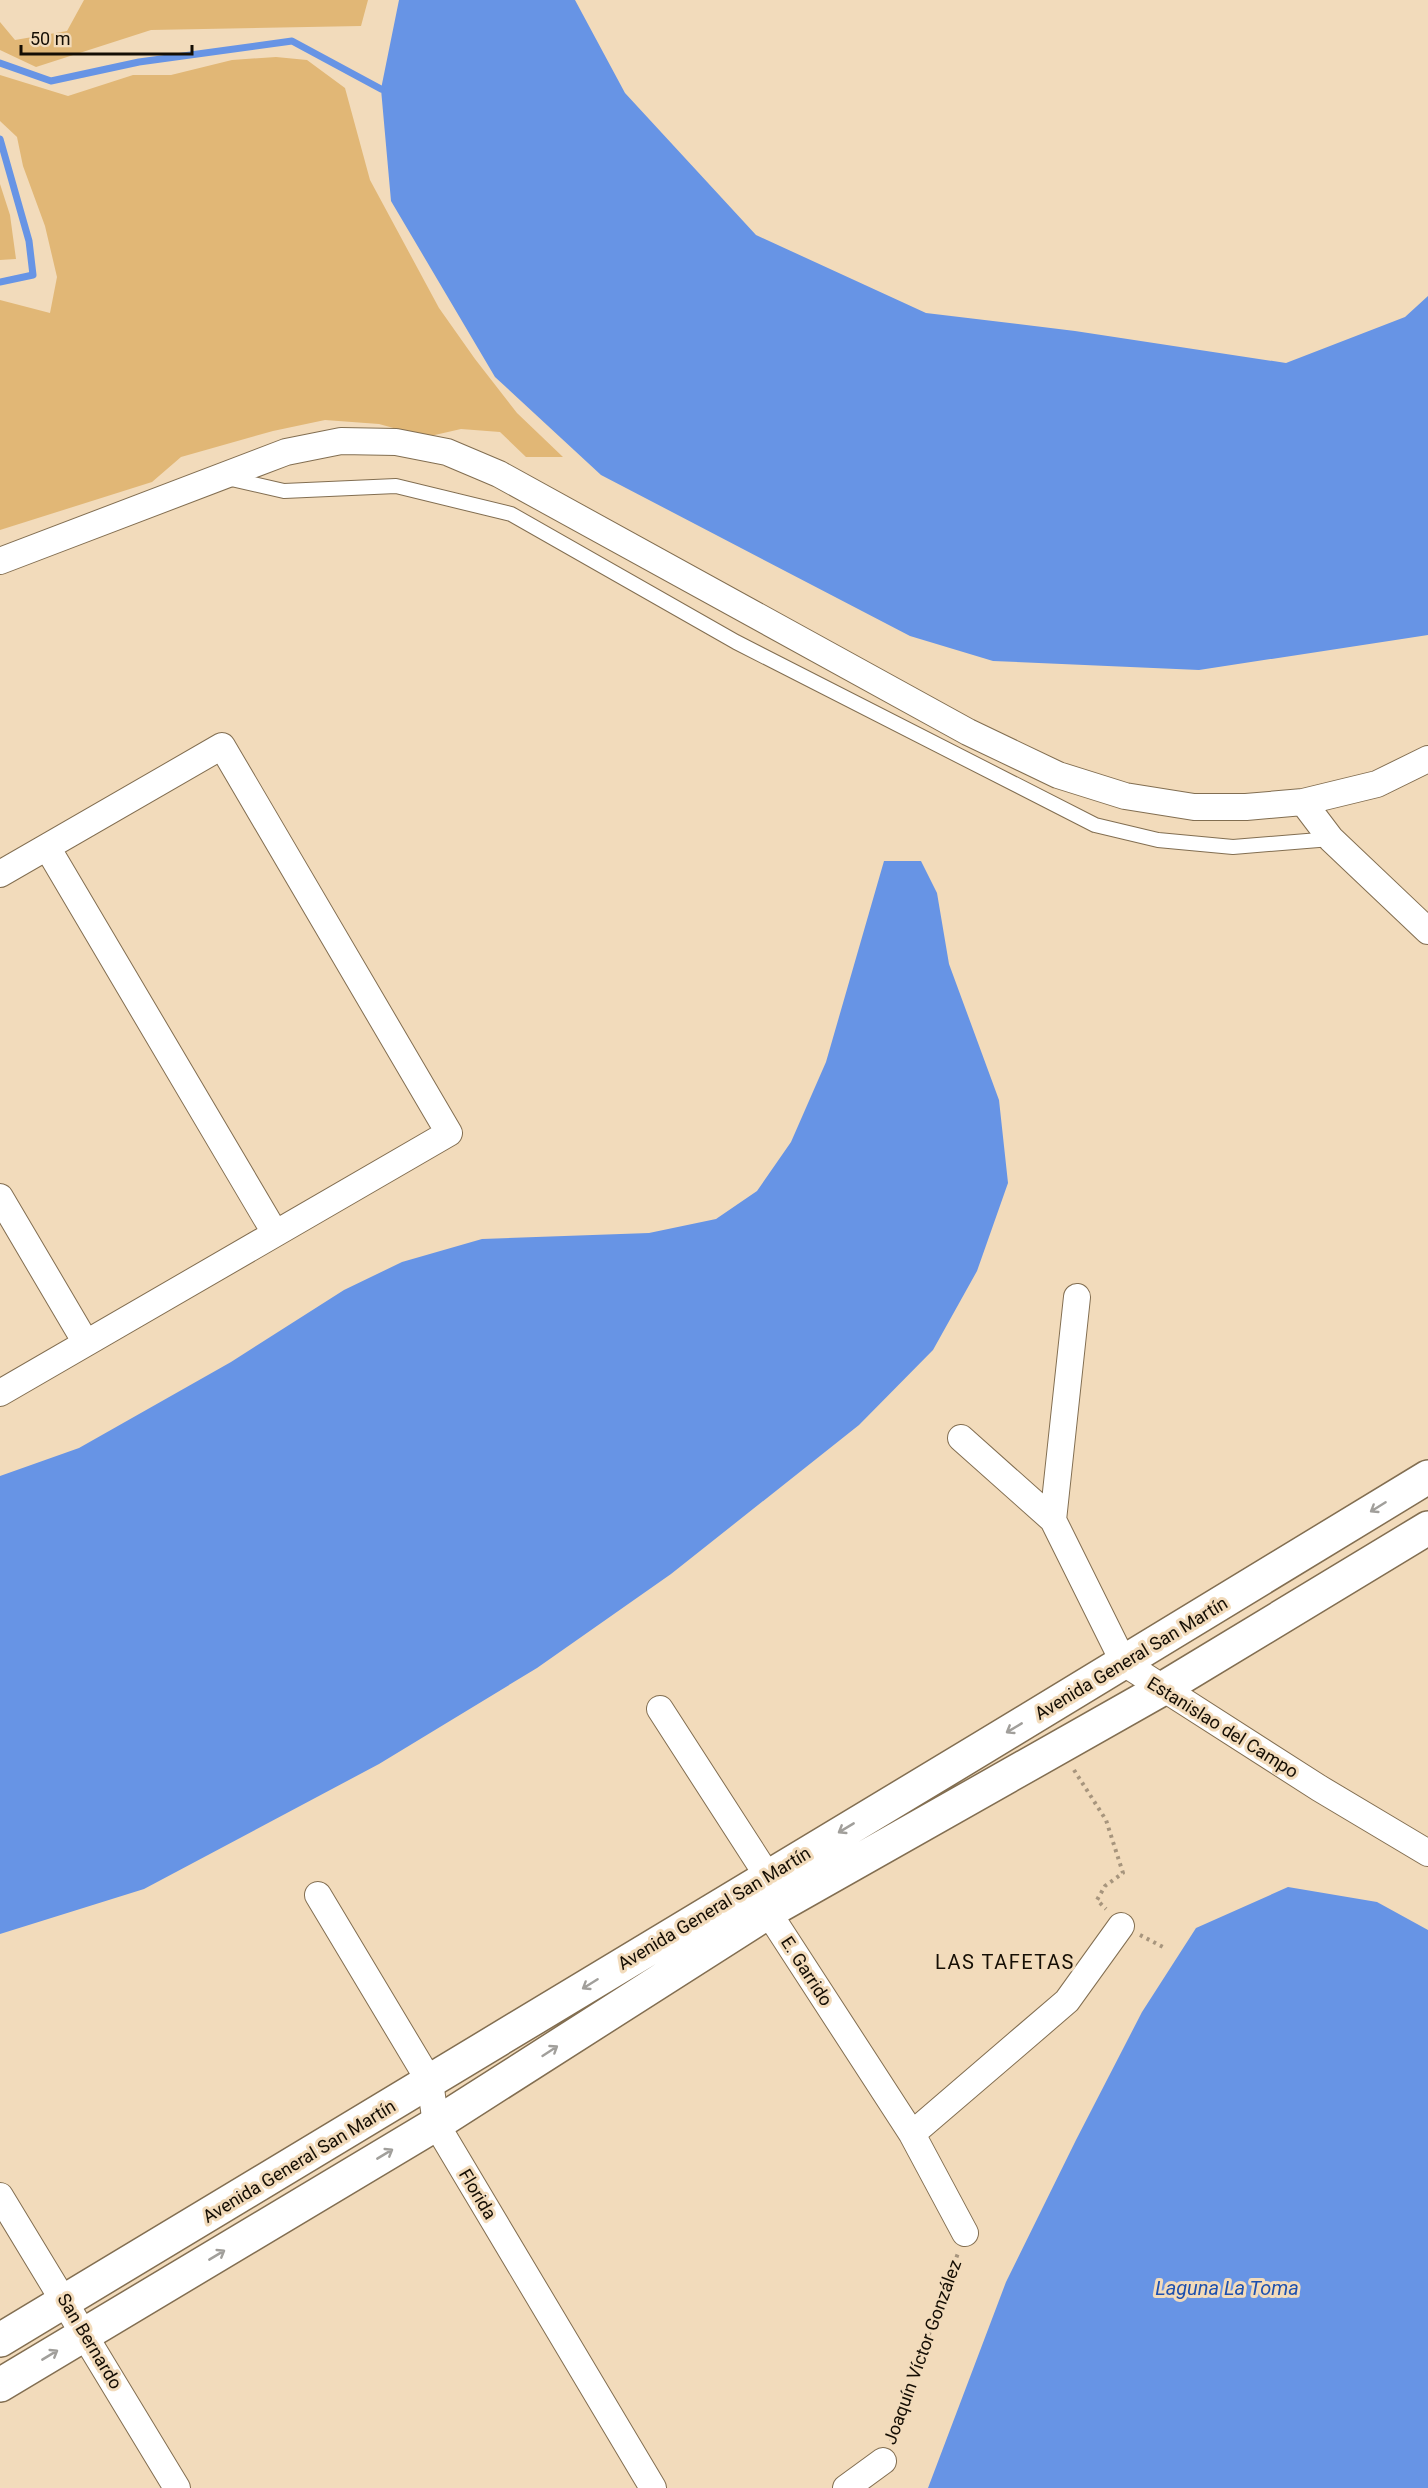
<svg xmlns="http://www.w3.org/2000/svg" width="1428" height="2488" font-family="Roboto,sans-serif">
  <rect width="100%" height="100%" fill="#f2dbbb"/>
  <path fill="#e1b776" d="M84,0H368L361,26L151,30L36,67L0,50V22L15,40L67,31Z
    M276,57L307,60L345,88L370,180L439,308L475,359L517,413L563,457H526L500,432L461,429L426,437L379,424L325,420L273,431L181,457L152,482L0,530V300L50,313L57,277L45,226L23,166L17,137L0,121V75L68,96L133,75H171L232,60Z
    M0,184L10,215L16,259L0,260Z"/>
  <path fill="#6794e5" d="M399,0H575L625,93L756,235L926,313L1075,331L1286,363L1405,317L1428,296V635L1199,670L993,661L910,636L601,475L495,377L391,201L381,89Z
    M884,861H921L937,893L949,964L999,1100L1008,1183L977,1271L933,1350L859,1425L671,1574L537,1668L379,1764L144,1889L0,1934V1476L79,1448L231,1362L344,1290L402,1262L482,1239L649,1233L716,1219L757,1191L791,1142L826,1062Z
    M1288,1887L1377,1902L1428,1930V2488H928L1006,2282L1076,2140L1142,2012L1196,1928Z"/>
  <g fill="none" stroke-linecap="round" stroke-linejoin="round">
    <path stroke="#6794e5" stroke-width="7" d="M0,63L51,81L139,62L292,41L381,89
      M0,139L29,241L33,275L0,282"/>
    <defs>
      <path id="service" d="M227,478L284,491L396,486L511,514L736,642L1095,825L1158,840L1233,847L1331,839"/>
      <path id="minor" d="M0,561L286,452L341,441L396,442L447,452L499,474L968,732L1058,775L1125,796L1194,807H1246L1303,802L1377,784L1428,759
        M1303,802L1331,839L1428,931
        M47,847L275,1233
        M0,874L222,746L449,1133L0,1393
        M0,1197L86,1343
        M1077,1297L1053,1520L1124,1663L1319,1788L1428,1853
        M961,1438L1053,1520
        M660,1709L767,1875L768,1912L912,2134L965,2233
        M318,1895L430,2082L436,2124L653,2488
        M912,2134L1067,2001L1121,1926
        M0,2196L177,2488
        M846,2488L883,2461"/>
      <path id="primary" d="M0,2340C475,2051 954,1768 1428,1477
        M0,2385L436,2124L768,1912L1162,1689L1428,1528"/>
    </defs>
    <use href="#service" stroke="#826e51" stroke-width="16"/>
    <use href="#minor" stroke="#826e51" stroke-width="28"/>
    <use href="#primary" stroke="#826e51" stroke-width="36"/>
    <path stroke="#a7957d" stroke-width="4" stroke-dasharray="3 4.5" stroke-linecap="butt" d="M1074,1770L1106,1820L1123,1873L1105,1886L1097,1900L1106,1909
      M1140,1935L1163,1947
      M891,2441L958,2253"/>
    <use href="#service" stroke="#fff" stroke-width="14"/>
    <use href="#minor" stroke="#fff" stroke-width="26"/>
    <use href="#primary" stroke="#fff" stroke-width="33"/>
  </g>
  <defs><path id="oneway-shaft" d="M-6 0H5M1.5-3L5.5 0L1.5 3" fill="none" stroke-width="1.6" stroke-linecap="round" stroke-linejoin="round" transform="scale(1.5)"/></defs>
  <g stroke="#a19f9b">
    <use href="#oneway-shaft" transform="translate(1378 1507) rotate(148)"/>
    <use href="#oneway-shaft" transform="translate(1014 1728) rotate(149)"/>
    <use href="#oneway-shaft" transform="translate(846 1828) rotate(149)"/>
    <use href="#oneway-shaft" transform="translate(590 1984) rotate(148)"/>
    <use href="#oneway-shaft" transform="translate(550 2051) rotate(-33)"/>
    <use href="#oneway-shaft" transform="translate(385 2154) rotate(-31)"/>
    <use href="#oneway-shaft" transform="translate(217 2255) rotate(-31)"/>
    <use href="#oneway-shaft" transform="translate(50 2355) rotate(-31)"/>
  </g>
  <g text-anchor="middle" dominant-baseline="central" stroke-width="6" stroke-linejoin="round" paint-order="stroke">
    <g font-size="18" fill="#150e04" stroke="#f2dbbb">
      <text transform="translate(1131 1658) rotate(-31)">Avenida General San Martín</text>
      <text transform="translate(1223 1727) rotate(32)">Estanislao del Campo</text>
      <text transform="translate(714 1908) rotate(-31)">Avenida General San Martín</text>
      <text transform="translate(807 1971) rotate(57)">E. Garrido</text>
      <text transform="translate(299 2161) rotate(-31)">Avenida General San Martín</text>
      <text transform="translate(478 2194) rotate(59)">Florida</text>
      <text transform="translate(90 2341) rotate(59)">San Bernardo</text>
      <text transform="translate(922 2352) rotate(-70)">Joaquín Víctor González</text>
    </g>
    <g font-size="20" letter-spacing="1.5" fill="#150e04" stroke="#f2dbbb">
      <text x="1005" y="1962">LAS TAFETAS</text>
    </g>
    <g font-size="20" font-style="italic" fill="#1d50ae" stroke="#f2dbbb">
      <text x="1227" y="2288">Laguna La Toma</text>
    </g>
  </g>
  <path d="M21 45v9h171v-9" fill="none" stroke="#150e04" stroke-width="3"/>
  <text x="30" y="45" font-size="18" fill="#150e04" stroke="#f2dbbb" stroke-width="4.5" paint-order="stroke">50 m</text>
</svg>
